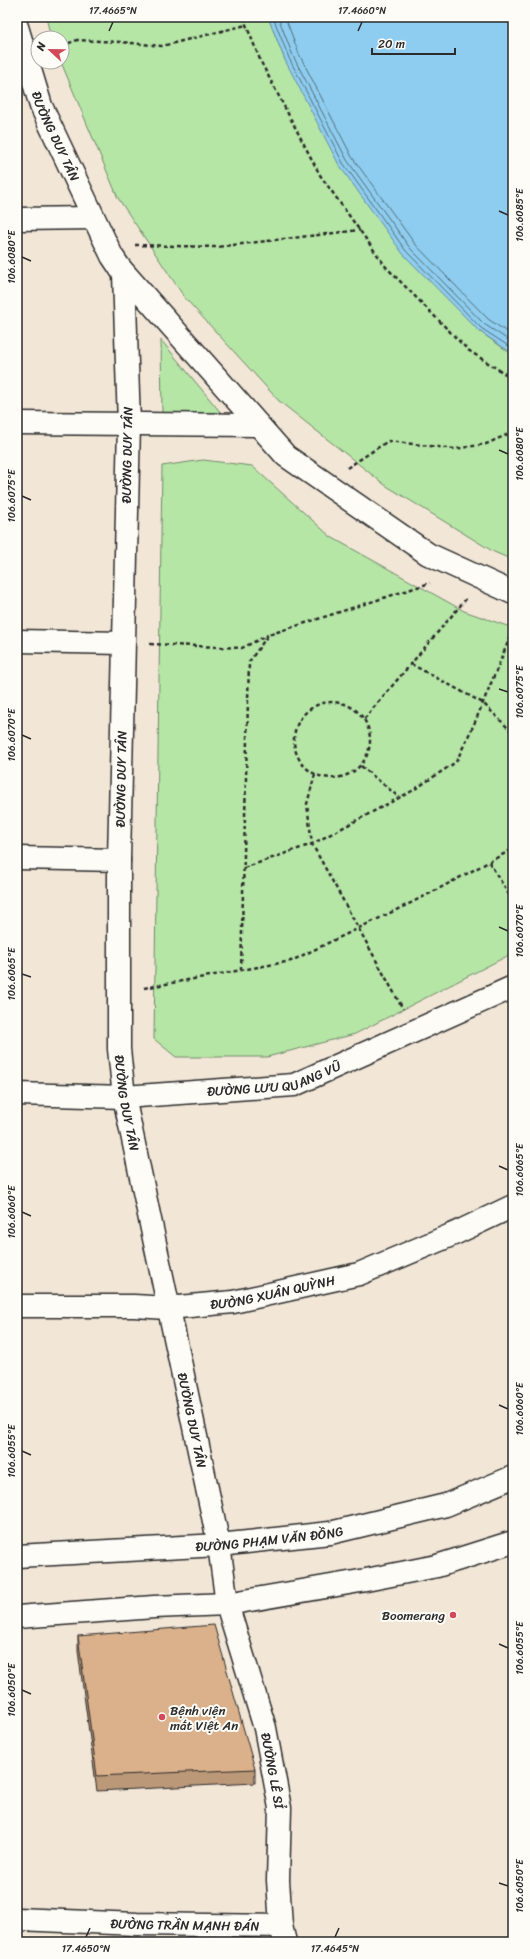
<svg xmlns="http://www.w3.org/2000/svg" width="530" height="1959" font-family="Sriracha,sans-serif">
  <rect width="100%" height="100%" fill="#f2e6d7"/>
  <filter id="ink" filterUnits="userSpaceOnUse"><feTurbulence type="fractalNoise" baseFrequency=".025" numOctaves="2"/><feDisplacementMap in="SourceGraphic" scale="8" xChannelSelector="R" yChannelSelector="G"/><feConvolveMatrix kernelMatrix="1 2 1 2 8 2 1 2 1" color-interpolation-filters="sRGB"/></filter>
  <g filter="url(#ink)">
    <path fill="#b5e6a6" stroke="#708868" d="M46,17H268L285,60L479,331L513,355V560L494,552L385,485L279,401L185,298L118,198L61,62L62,38H51Z
      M161,340L221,413L162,414Z
      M203,460L252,466L331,537L464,611L513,628V953L355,1034L267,1057H176L154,1039L162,466Z"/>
    <path fill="#8ecdef" stroke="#668ca1" d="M268,17H513V354L479,331L403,254L339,165L285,60Z"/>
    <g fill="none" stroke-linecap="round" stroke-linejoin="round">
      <path stroke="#536c79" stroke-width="1" d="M273,17L289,58L343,163L406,251L481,328L513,349
        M278,17L293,56L347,160L410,248L484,324L513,343
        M285,17L299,54L352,157L415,244L488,319L513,336"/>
      <defs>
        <g id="street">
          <path id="s1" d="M17,27L41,106L112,256L124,274L129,424L119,860V1049L124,1097L219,1545"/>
          <path d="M17,219L93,218"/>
          <path d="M120,268L286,456L428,554L513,593"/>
          <path d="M17,423L258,425"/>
          <path d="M17,641L123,643"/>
          <path d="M17,858L119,860"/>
          <path id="s2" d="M17,1094L124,1097L294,1085L513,987"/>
          <path id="s3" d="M17,1306H134L168,1308L233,1302L359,1274L456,1233L513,1206"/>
          <path id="s4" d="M227,1604L265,1728L280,1808L278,1880L281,1926L285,1942"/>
          <path id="s5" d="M17,1919L137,1924L281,1926"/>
        </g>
        <g id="secondary">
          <path d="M219,1545L227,1604"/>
          <path id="s6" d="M17,1556L219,1545L330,1533L446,1505L513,1477"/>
          <path d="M17,1617L154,1607L227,1604L366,1580L437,1566L513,1542"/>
        </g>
      </defs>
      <use href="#street" stroke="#2b2b2b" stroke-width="25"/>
      <use href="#secondary" stroke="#2b2b2b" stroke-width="25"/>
      <path stroke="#2b2b2b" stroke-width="2.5" stroke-dasharray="4 3" stroke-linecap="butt" d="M243,17L261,62L320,175L386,267L468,350L513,379
        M62,46L77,40L121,42L162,46L246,25
        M135,245L216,247L360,230
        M347,468L388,441L455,449L486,444L513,432
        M150,644L242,648L268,635
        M411,664L483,703L513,733
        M294 740a38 38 0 1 1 76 0a38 38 0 1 1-76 0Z
        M364,719L466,599
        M361,766L400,798
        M315,774L307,804L312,844L403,1009
        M489,862L513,901
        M244,868L312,844L412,791L456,762L475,722L513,630
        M241,970L249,662L268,635L430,583
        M144,988L291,961L425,896L513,849"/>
      <use href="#street" stroke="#fdfcf7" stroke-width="22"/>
      <use href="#secondary" stroke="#fdfcf7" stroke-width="22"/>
    </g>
    <path fill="#bb9878" stroke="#2b2b2b" d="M78,1636L255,1769V1783L97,1791L78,1651Z"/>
    <path fill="#dab18b" stroke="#2b2b2b" d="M214,1625L255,1769L97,1776L78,1636Z"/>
  </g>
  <path fill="none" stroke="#2b2b2b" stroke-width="1.5" d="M109,31L113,22M358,31L362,22M499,211L508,215M22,257L31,261M499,450L508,454M22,496L31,500M499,689L508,692M22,735L31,739M499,927L508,931M22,974L31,977M499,1166L508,1170M22,1212L31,1216M499,1405L508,1409M22,1451L31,1455M499,1644L508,1648M22,1690L31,1694M499,1883L508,1886M86,1937L90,1928M335,1937L339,1928"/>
  <g fill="#d1495b" stroke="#fdfcf7" stroke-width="1.5">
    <circle cx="453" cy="1615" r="4"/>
    <circle cx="162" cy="1717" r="4"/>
  </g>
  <g text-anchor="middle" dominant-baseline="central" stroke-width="4" stroke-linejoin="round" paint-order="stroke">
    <g font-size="13" fill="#2b2b2b" stroke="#fdfcf7">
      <text stroke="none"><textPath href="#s1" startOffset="116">ĐƯỜNG DUY TÂN</textPath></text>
      <text transform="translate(127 455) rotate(-89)">ĐƯỜNG DUY TÂN</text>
      <text transform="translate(121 779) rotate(-89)">ĐƯỜNG DUY TÂN</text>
      <text stroke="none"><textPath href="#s2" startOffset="259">ĐƯỜNG LƯU QUANG VŨ</textPath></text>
      <text stroke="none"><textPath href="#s1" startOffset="1100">ĐƯỜNG DUY TÂN</textPath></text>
      <text stroke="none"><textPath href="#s3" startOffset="257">ĐƯỜNG XUÂN QUỲNH</textPath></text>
      <text stroke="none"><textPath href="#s1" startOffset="1424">ĐƯỜNG DUY TÂN</textPath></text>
      <text stroke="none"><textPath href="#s6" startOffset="253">ĐƯỜNG PHẠM VĂN ĐỒNG</textPath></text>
      <text stroke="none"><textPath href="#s4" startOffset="173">ĐƯỜNG LÊ SỈ</textPath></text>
      <text stroke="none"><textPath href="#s5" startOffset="168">ĐƯỜNG TRẦN MẠNH ĐÁN</textPath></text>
    </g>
    <g font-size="13" fill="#2b2b2b" stroke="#fdfcf7" text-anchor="end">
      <text x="445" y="1615">Boomerang</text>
      <text x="170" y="1710" text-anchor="start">Bệnh viện<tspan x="170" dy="15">mắt Việt An</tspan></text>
    </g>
  </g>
  <rect width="530" height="1959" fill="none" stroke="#fdfcf7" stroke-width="44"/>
  <g transform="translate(50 50) rotate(292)"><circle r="19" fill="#fdfcf7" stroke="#a9a8a5"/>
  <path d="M0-3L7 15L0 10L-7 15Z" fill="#d1495b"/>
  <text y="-6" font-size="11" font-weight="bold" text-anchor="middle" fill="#2b2b2b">N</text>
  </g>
  <path d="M372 48v6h83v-6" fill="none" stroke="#2b2b2b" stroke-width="2"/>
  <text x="378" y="48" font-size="12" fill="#2b2b2b" stroke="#fdfcf7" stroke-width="3" paint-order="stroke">20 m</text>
  <rect x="22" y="22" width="486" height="1915" fill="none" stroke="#2b2b2b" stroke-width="1.5"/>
  <g font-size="10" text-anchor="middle" fill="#2b2b2b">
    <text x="113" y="14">17.4665°N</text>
    <text x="362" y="14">17.4660°N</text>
    <text transform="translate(519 215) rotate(-90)" y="4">106.6085°E</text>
    <text transform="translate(11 257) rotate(-90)" y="4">106.6080°E</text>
    <text transform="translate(519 454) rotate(-90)" y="4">106.6080°E</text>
    <text transform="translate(11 496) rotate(-90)" y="4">106.6075°E</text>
    <text transform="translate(519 692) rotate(-90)" y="4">106.6075°E</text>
    <text transform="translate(11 735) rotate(-90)" y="4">106.6070°E</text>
    <text transform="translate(519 931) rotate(-90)" y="4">106.6070°E</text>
    <text transform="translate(11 974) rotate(-90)" y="4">106.6065°E</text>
    <text transform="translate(519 1170) rotate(-90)" y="4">106.6065°E</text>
    <text transform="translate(11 1212) rotate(-90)" y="4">106.6060°E</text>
    <text transform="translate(519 1409) rotate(-90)" y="4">106.6060°E</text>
    <text transform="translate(11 1451) rotate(-90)" y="4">106.6055°E</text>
    <text transform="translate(519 1648) rotate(-90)" y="4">106.6055°E</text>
    <text transform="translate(11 1690) rotate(-90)" y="4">106.6050°E</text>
    <text transform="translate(519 1886) rotate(-90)" y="4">106.6050°E</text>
    <text x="86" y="1952">17.4650°N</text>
    <text x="335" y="1952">17.4645°N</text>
  </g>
</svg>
